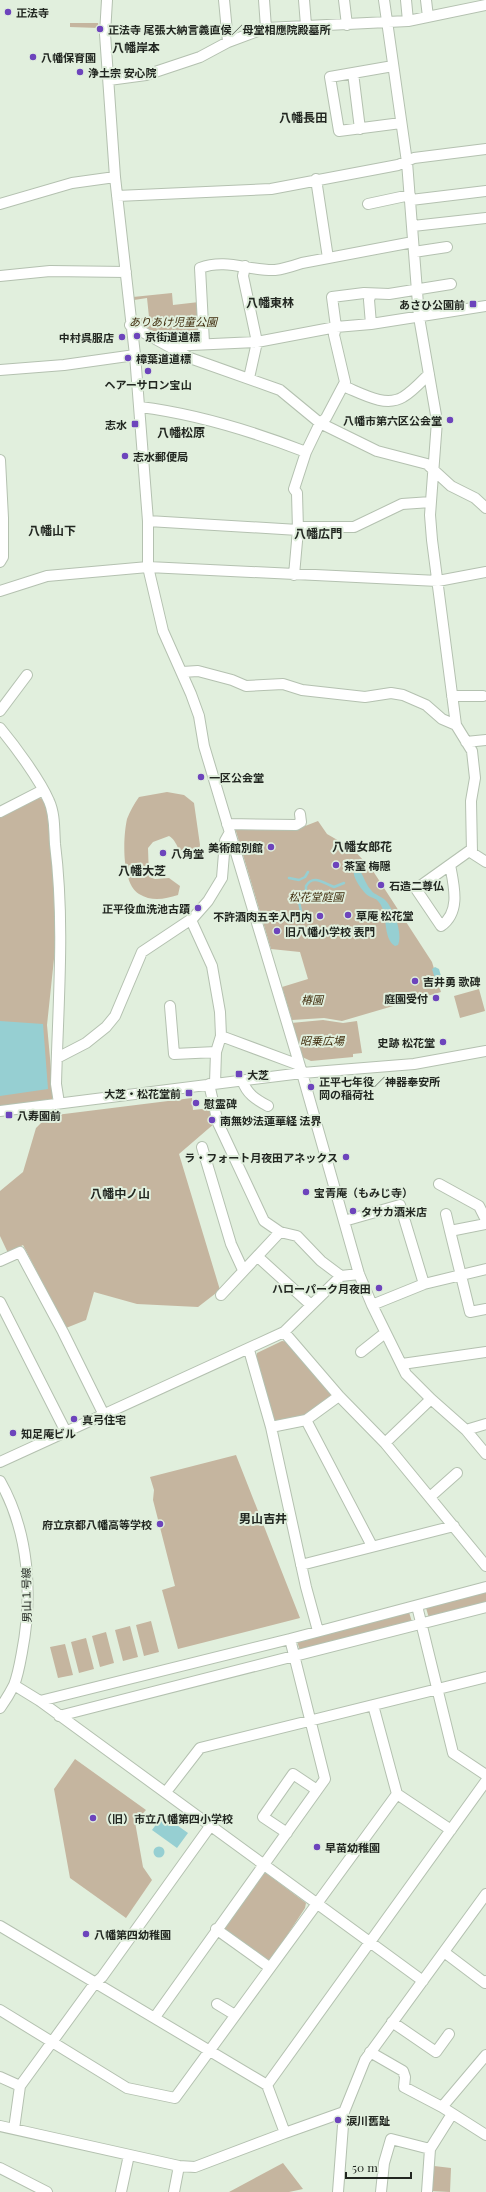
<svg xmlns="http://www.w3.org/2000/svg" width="486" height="2192" font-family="'Playfair Display','Noto Sans JP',serif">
  <rect width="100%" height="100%" fill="#e1efdd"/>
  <path fill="#c5b59f" d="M70,23H98L99,28L70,27Z
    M172,293L173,305L199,302L200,335L171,339L137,324L136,319L149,317L147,298L134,300L133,297Z
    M167,792L184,795L194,803L200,845L198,854L188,857C178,855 178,841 169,836L153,842L148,848L149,877L155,879L169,878L180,886L178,895C165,899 152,902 139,894C121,883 123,837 127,819C130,811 134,804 139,797Z
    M38,797L46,801L58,921L47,1025L53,1091L52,1099L0,1106V816Z
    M318,821L327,834L353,849L373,871L432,962L441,992L342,1021L324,1018L292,1020L282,987L308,979L300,952L271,949L235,828H300Z
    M479,989L485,1011L460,1018L454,996Z
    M323,1020L343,1023L357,1021L362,1053L353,1054V1057L311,1061L302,1057L291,1023Z
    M192,1098L193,1110L211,1108L215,1123L179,1154L220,1290L198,1307L137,1304L94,1292L86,1320L66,1328L23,1245L8,1253L0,1236V1191L23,1172L36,1128L48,1116Z
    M282,1341L288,1342L330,1391L331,1397L307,1419L275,1426L256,1357L257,1353Z
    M236,1455L300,1618L178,1649L162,1590L175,1586L153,1500L154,1490L150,1477Z
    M486,1592V1604L429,1618L426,1608Z
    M409,1612L412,1622L300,1651L297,1641Z
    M151,1621L159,1652L144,1656L136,1625Z
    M130,1626L138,1657L123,1661L115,1630Z
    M106,1632L114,1663L100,1667L92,1636Z
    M86,1638L94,1669L79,1673L71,1642Z
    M65,1644L73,1675L58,1678L50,1647Z
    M75,1759L146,1810L135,1822L143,1867L152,1880L126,1918L70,1878L54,1789Z
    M266,1873L306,1903L305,1908L271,1960H266L222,1930L262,1874Z
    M283,2163L303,2189L289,2192H229Z
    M434,2166L451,2168L450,2192L431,2191Z"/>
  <path fill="#96cfd2" d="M354,871H360C364,877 366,885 371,890C374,895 382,896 386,901C394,910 403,933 398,945L395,946C381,937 390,912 377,900C375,898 369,897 366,894C362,890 352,877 354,871Z
    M435,967L439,969L443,983L441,988L437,985L432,969Z
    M0,1021L43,1024L48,1089L0,1096Z
    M163,1815L188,1833L177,1848L152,1830Z
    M153.5 1852a5.5 5.5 0 1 1 11 0a5.5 5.5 0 1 1-11 0Z"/>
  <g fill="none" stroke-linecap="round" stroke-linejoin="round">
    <path stroke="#96cfd2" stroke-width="2.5" d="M289,878L299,880L305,877L308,872
      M301,911L297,893L306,891V886C313,874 323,883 334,887L344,883"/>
    <defs>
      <path id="minor" d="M107,0L105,34L115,177L135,355L148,521V567L163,631L191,694L199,716L204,746L302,1073L359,1274L372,1305L406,1374L431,1399L466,1430L486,1454
        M224,0L228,42
        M264,0L266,28
        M304,0L306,25
        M344,0L347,25
        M384,0L407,162L419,317L437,421L430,515L432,540L456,725L472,751L475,778L471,801L472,853L486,862
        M406,0L408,21
        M426,0L428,17
        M393,66L330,77L339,131L401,123
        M353,73L360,129
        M109,80L146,75L200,57L228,42L266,28L408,21L486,5
        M316,179L328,258
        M117,196L271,189L398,165L414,158L486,149
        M411,200L486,191
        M0,204L72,183L115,177
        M368,204L410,195
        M413,226L486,218
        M414,252L447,247
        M245,266L243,276L257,342L249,378
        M0,276L50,271L126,272
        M371,324L369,300L371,294
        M130,325L190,358L280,390L320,423L377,451L427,464L451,486L475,498L486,508
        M204,343L200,268C226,258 249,271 275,270C284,269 293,266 302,263L413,242
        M170,346L257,342L336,327L371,324L486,306
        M0,370L64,365L135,355
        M343,386C361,393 385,408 403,397C412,392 421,382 429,374
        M140,407C197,414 252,431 306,452
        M0,460L3,518V557L0,562
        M148,521L298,530L303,527H354L402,504L431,502
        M294,575L298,530L297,493L294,489L306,452L320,423L326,418L345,382L334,335L336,327L332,297L364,293L389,294L451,284
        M0,591L47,576L148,567L438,581L486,572
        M182,672L198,671L232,680L246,686L283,684L302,690L365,697L391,693L403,695L426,705L442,719L456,725
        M452,696H483
        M0,711L27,675
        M0,728C15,746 40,780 49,801C55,814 54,830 55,844C65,923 58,1004 56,1084L59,1103
        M466,742L486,740
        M0,812L43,790
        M227,824L296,825L301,822L300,814
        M450,865C454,886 461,912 441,926L416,889L472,849
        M191,920L212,966L220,1012L221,1036L216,1052L215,1083
        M170,1006L174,1054L216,1052
        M221,1036L299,1065
        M57,1058L86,1043L106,1027L115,1016L142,952L193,918L208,901L222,878L225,841L230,832
        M242,1080C247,1094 255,1099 268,1106
        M209,1084L218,1123L264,1221L280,1232L297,1236L321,1261L341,1276
        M0,1111L302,1073L414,1064L486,1051
        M202,1147L231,1244L243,1270
        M439,1184L479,1206L486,1220
        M446,1214L450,1231
        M344,1221L400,1205L424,1284L486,1269
        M486,1224L450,1231L470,1312L486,1309
        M258,1257L311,1305
        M0,1261L20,1252L63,1332L104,1415
        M221,1295L280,1232
        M0,1302L66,1432
        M372,1305L424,1284
        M284,1332L339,1396L385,1443L486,1566
        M249,1350L271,1427L306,1587L318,1631
        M361,1352L385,1333
        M402,1364L486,1352
        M306,1420L372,1546
        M271,1427L306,1420L339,1396
        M466,1430L486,1424
        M385,1443L431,1399
        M0,1462L284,1332L341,1276L359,1274
        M0,1481C29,1532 33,1595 22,1652C20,1663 18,1675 14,1685C10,1693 5,1701 0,1708
        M430,1497L457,1473
        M301,1565L454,1526
        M417,1606L453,1753L486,1775
        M14,1685L40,1701L423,1981
        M40,1701L290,1639L486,1587
        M373,1705L397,1794L451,1830
        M59,1716L486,1607
        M166,1792L200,1748L486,1677
        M287,1833L263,1817L293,1774L317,1790
        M0,1926L267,2085L285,2133L195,2167L179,2166L0,2126
        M216,1929L269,1967
        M444,1952L485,1983L486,1981
        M217,2004L235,2015
        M0,2010L127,2088L175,2098L397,1794
        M155,2017L325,1779L290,1639
        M392,2022L436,2052L449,2034
        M370,2052L403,2071L405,2077L404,2087L442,2107L486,2135
        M0,2077L20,2086
        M267,2085L486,1781
        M442,2107L486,2055
        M14,2129L20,2086L95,1983L102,1977L211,1825
        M285,2133L344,2112
        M0,2168L47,2192
        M121,2192L129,2155
        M174,2192L179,2166
        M338,2192L344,2112L365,2060L486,1894
        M381,2192L384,2163L391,2139L430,2149
        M427,2192L430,2149L452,2114"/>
    </defs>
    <use href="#minor" stroke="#b4c1b0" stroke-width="12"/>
    <use href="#minor" stroke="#fff" stroke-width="10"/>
  </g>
  <g fill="#6d44bc" stroke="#e1efdd" stroke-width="1.5">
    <circle cx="8" cy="12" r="4"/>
    <circle cx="100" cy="29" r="4"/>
    <circle cx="33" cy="57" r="4"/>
    <circle cx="80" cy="72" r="4"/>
    <rect x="469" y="300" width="8" height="8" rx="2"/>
    <circle cx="137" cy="336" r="4"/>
    <circle cx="122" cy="337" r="4"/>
    <circle cx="128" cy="358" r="4"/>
    <circle cx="148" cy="371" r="4"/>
    <circle cx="450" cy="420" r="4"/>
    <rect x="131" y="420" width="8" height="8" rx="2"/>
    <circle cx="125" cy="456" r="4"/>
    <circle cx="201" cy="777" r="4"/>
    <circle cx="271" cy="847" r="4"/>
    <circle cx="163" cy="853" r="4"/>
    <circle cx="336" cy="865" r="4"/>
    <circle cx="381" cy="885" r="4"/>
    <circle cx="198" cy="908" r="4"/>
    <circle cx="348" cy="915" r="4"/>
    <circle cx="320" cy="916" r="4"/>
    <circle cx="277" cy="931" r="4"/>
    <circle cx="415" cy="981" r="4"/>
    <circle cx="436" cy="998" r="4"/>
    <circle cx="443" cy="1042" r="4"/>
    <rect x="235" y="1070" width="8" height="8" rx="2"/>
    <circle cx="311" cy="1087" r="4"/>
    <rect x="185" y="1089" width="8" height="8" rx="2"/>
    <circle cx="196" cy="1103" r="4"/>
    <rect x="5" y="1111" width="8" height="8" rx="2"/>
    <circle cx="212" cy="1120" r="4"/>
    <circle cx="346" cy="1157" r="4"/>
    <circle cx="306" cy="1192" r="4"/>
    <circle cx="353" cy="1211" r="4"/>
    <circle cx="379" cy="1288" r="4"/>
    <circle cx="74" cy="1419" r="4"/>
    <circle cx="13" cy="1433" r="4"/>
    <circle cx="160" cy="1524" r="4"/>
    <circle cx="93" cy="1818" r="4"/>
    <circle cx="317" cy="1847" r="4"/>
    <circle cx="86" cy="1934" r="4"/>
    <circle cx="338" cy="2120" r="4"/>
  </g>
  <g text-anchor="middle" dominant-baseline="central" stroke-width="4" stroke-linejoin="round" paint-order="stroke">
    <g font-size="11" font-weight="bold" fill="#222721" stroke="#e1efdd" text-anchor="start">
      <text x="16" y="12">正法寺</text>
      <text x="108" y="29">正法寺 尾張大納言義直侯／母堂相應院殿墓所</text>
      <text x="41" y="57">八幡保育園</text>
      <text x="88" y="72">浄土宗 安心院</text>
      <text x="465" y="304" text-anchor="end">あさひ公園前</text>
      <text x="145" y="336">京街道道標</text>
      <text x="114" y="337" text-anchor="end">中村呉服店</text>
      <text x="136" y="358">樟葉道道標</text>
      <text x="148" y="384" text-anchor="middle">ヘアーサロン宝山</text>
      <text x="442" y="420" text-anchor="end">八幡市第六区公会堂</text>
      <text x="127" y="424" text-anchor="end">志水</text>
      <text x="133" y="456">志水郵便局</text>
      <text x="209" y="777">一区公会堂</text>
      <text x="263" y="847" text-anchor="end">美術館別館</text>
      <text x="171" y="853">八角堂</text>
      <text x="344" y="865">茶室 梅隠</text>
      <text x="389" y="885">石造二尊仏</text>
      <text x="190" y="908" text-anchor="end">正平役血洗池古蹟</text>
      <text x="356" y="915">草庵 松花堂</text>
      <text x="312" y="916" text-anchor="end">不許酒肉五辛入門内</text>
      <text x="285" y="931">旧八幡小学校 表門</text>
      <text x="423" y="981">吉井勇 歌碑</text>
      <text x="428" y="998" text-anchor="end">庭園受付</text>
      <text x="435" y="1042" text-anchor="end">史跡 松花堂</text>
      <text x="247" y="1074">大芝</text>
      <text x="319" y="1081">正平七年役／神器奉安所<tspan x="319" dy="13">岡の稲荷社</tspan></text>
      <text x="181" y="1093" text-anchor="end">大芝・松花堂前</text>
      <text x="204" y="1103">慰霊碑</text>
      <text x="17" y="1115">八寿園前</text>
      <text x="220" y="1120">南無妙法蓮華経 法界</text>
      <text x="338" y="1157" text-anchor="end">ラ・フォート月夜田アネックス</text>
      <text x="314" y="1192">宝青庵（もみじ寺）</text>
      <text x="361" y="1211">タサカ酒米店</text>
      <text x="371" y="1288" text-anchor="end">ハローパーク月夜田</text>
      <text x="82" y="1419">真弓住宅</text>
      <text x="21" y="1433">知足庵ビル</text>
      <text x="152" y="1524" text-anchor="end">府立京都八幡高等学校</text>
      <text x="101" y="1818">（旧）市立八幡第四小学校</text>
      <text x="325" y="1847">早苗幼稚園</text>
      <text x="94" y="1934">八幡第四幼稚園</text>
      <text x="346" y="2120">涙川舊趾</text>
    </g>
    <g font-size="11" font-style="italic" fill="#3f2c0d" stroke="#e1efdd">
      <text x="173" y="321">ありあけ児童公園</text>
      <text x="316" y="896">松花堂庭園</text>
      <text x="312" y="999">椿園</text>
      <text x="322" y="1040">昭乗広場</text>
    </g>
    <g font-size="11" fill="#222721" stroke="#e1efdd">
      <text transform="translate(26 1595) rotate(-91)">男山１号線</text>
    </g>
    <g font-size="12" font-weight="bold" fill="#222721" stroke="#e1efdd">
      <text x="136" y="47">八幡岸本</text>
      <text x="303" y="117">八幡長田</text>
      <text x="270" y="302">八幡東林</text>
      <text x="181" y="432">八幡松原</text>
      <text x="52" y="530">八幡山下</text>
      <text x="318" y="533">八幡広門</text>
      <text x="362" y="846">八幡女郎花</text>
      <text x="142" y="870">八幡大芝</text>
      <text x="120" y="1193">八幡中ノ山</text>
      <text x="263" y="1518">男山吉井</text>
    </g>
  </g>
  <path d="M346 2172v6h65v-6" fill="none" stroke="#222721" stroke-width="2"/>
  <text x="352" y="2172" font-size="12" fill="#222721" stroke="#e1efdd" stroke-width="3" paint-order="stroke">50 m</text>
</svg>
